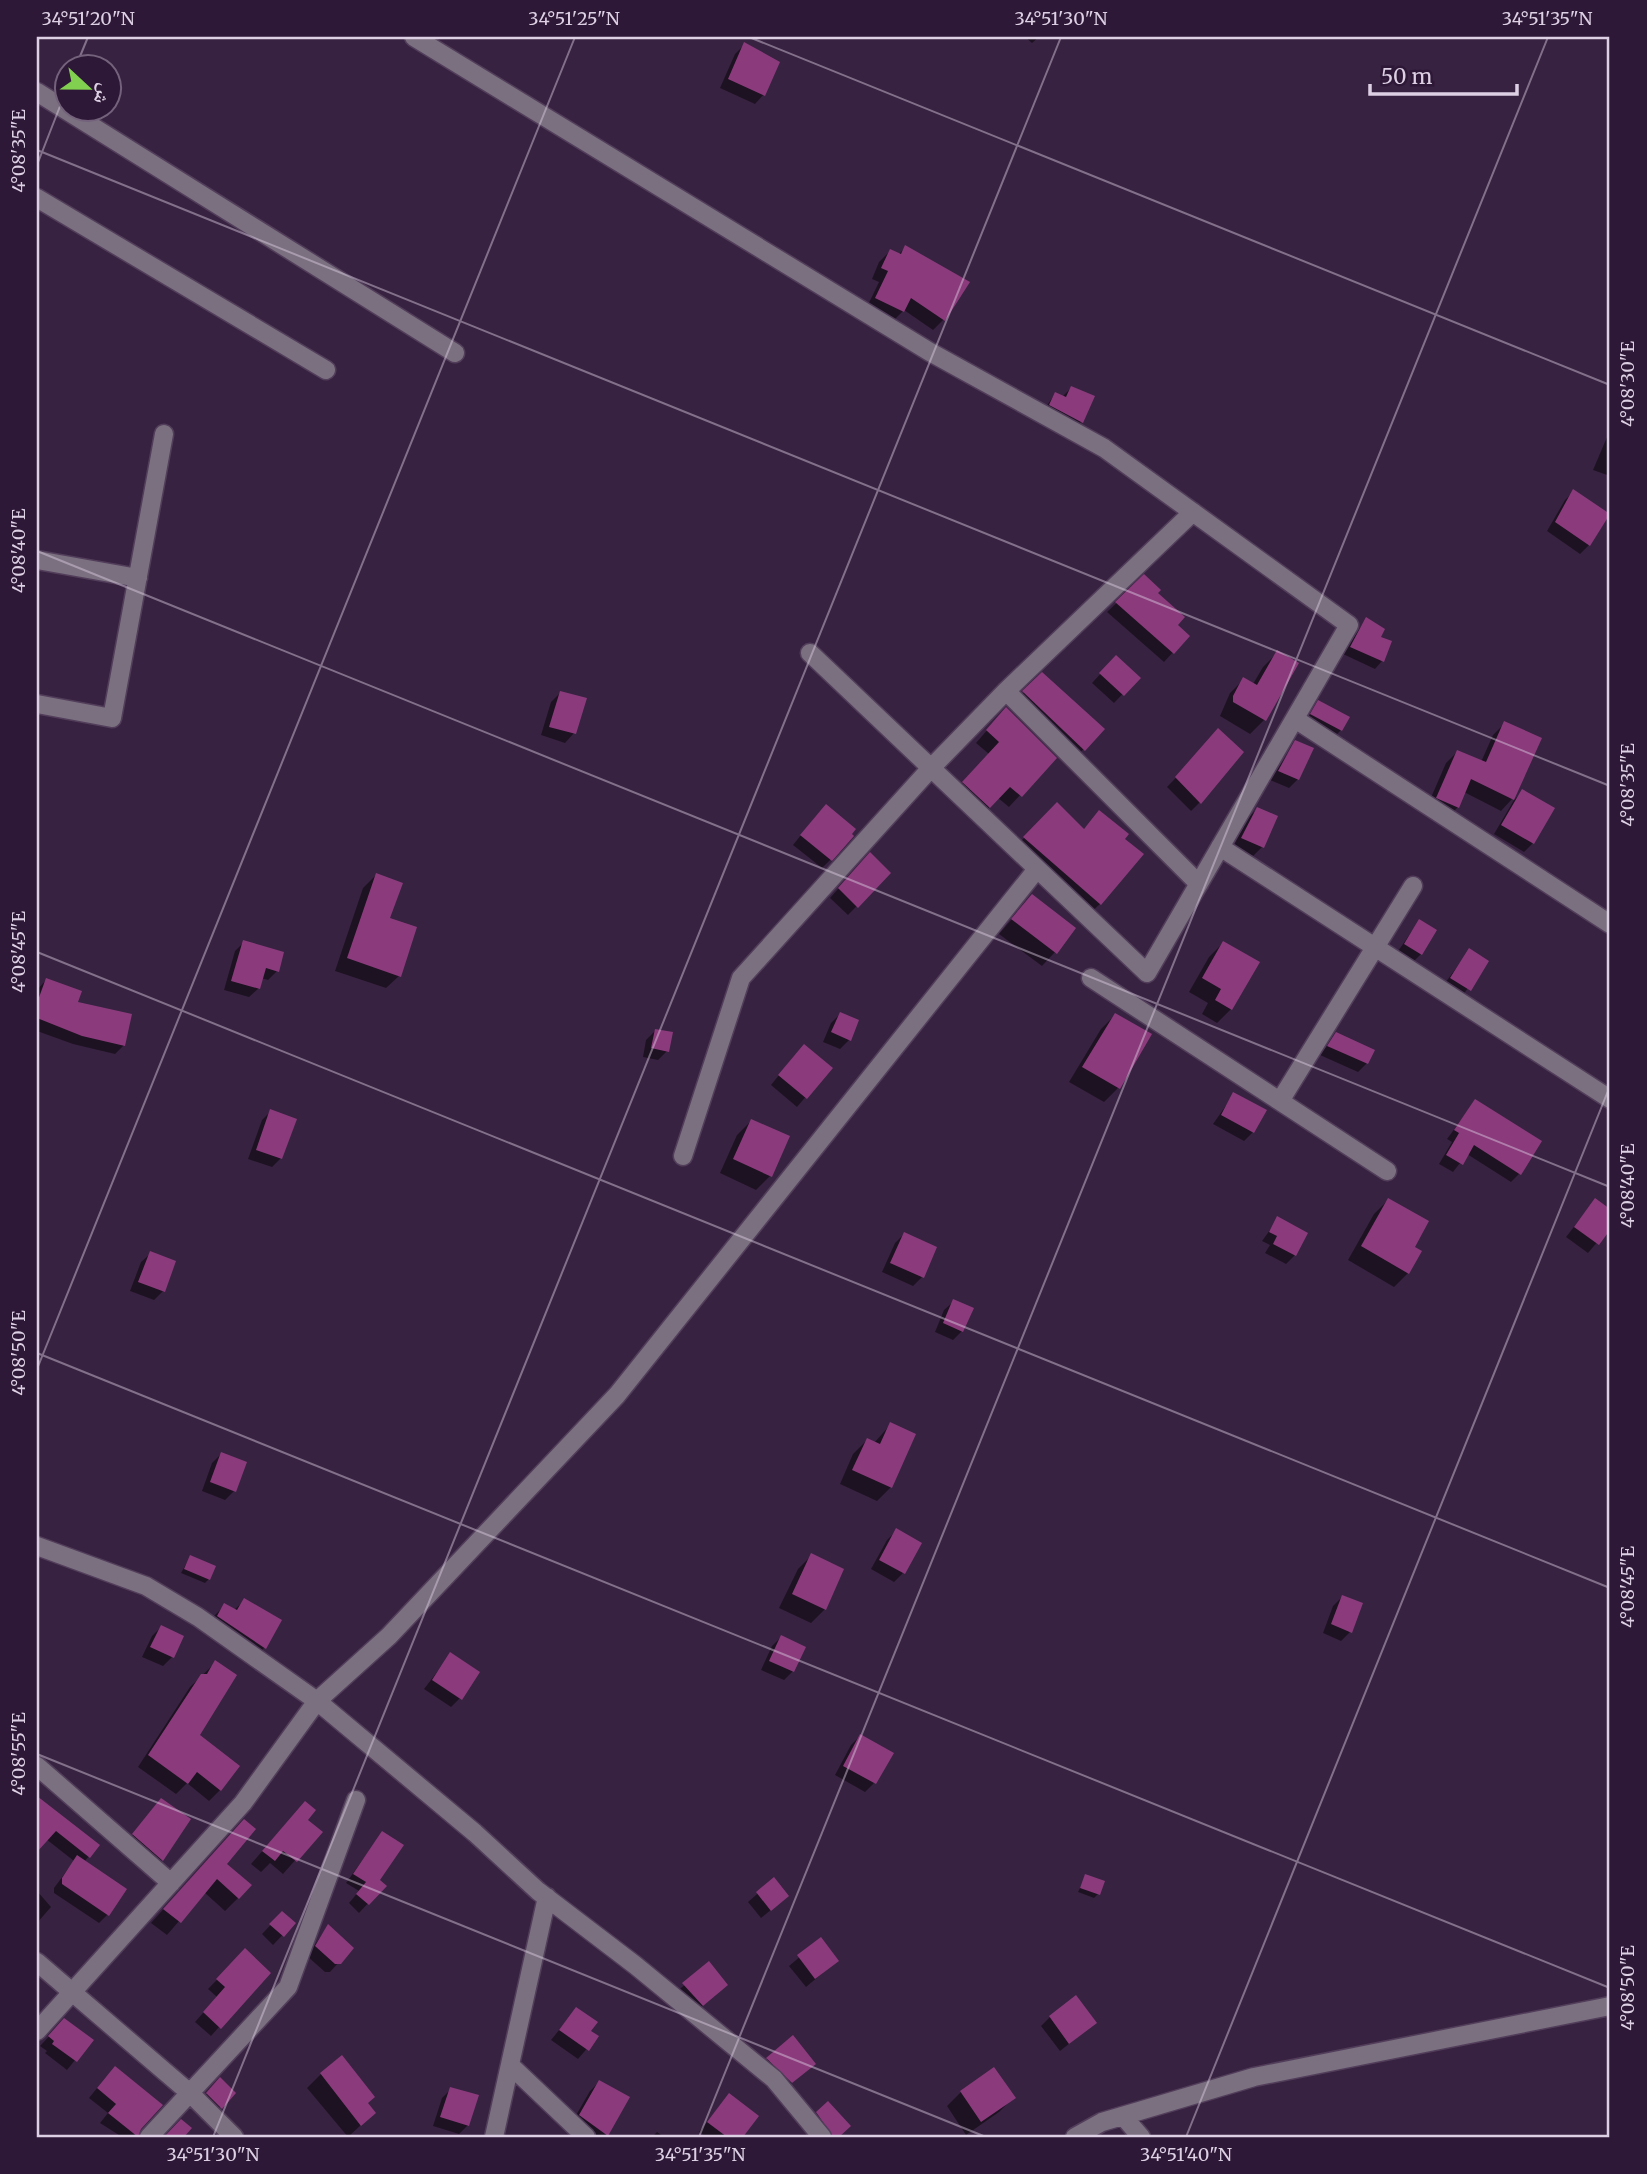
<svg xmlns="http://www.w3.org/2000/svg" width="1647" height="2174" font-family="Merriweather,'Noto Naskh Arabic',serif">
  <rect width="100%" height="100%" fill="#382241"/>
  <path fill="#0007" d="M1025,37H1039L1032,43Z
    M744,45L764,94L755,104L720,88L735,54Z
    M906,247L944,319L933,330L904,310L892,322L866,309L879,282L872,279L879,262L890,251L898,255Z
    M1071,388L1092,397L1081,422L1072,431L1041,414L1055,394L1062,397Z
    M1610,430V476L1593,470Z
    M1574,491L1589,545L1580,554L1547,531L1565,500Z
    M1144,577L1176,625L1188,636L1164,662L1107,612Z
    M1366,619L1378,638L1382,661L1375,669L1343,654Z
    M1277,653L1264,720L1250,734L1220,716L1230,693L1244,679L1253,684L1263,667Z
    M1116,657L1138,678L1114,703L1092,683Z
    M1042,675L1103,729L1074,759L1015,701Z
    M560,693L574,733L565,743L541,735L551,702Z
    M1319,702L1341,730L1332,739L1303,724Z
    M995,721L1054,758L1009,807L998,798L978,819L952,794L989,754L976,743Z
    M1505,723L1512,799L1501,811L1464,792L1458,807L1446,819L1426,809L1446,763L1457,752L1481,762L1493,735Z
    M1296,742L1298,779L1289,788L1270,780Z
    M1194,759L1200,802L1191,811L1167,787Z
    M1523,791L1533,843L1524,852L1494,834L1514,800Z
    M1057,805L1083,830L1100,812V904L1087,916L1012,850Z
    M1257,809L1276,817L1262,847L1253,856L1233,847L1248,818Z
    M817,815L831,859L822,868L793,845Z
    M861,863L889,873L848,915L830,898Z
    M376,875L399,976L386,988L335,971L363,888Z
    M1032,896L1055,952L1042,966L999,934Z
    M1419,921L1421,954L1412,963L1396,954Z
    M244,942L277,971L268,980L261,978L259,988L249,997L224,990L235,951Z
    M1223,943L1231,1009L1217,1023L1202,1014L1208,1003L1189,992L1209,957Z
    M1469,951L1487,962L1460,999L1442,987Z
    M46,980L75,1003L124,1045L115,1054L73,1044L37,1031V990Z
    M840,1014L849,1040L840,1049L823,1042L831,1023Z
    M1115,1015L1149,1035L1118,1088L1104,1102L1069,1082L1101,1029Z
    M655,1031L667,1051L658,1060L643,1057L646,1040Z
    M1336,1034L1367,1063L1358,1072L1320,1055Z
    M795,1055L830,1068L797,1107L771,1085Z
    M1234,1094L1253,1132L1244,1141L1213,1124Z
    M1475,1101L1519,1174L1511,1182L1467,1154L1453,1172L1439,1164L1452,1142L1447,1139Z
    M271,1111L281,1158L272,1167L248,1159L262,1120Z
    M751,1121L770,1176L756,1190L720,1173L737,1135Z
    M1388,1200L1412,1247L1408,1273L1394,1287L1348,1260L1374,1214Z
    M1595,1200L1610,1211V1227L1588,1253L1566,1237Z
    M1278,1219L1295,1255L1286,1264L1265,1253L1270,1245L1262,1241Z
    M904,1234L922,1277L913,1286L882,1272L895,1243Z
    M151,1253L174,1262L163,1291L154,1300L130,1291L141,1262Z
    M954,1301L962,1331L953,1340L935,1332L944,1310Z
    M890,1425L891,1487L877,1501L840,1484L853,1454L867,1440L874,1443Z
    M221,1454L234,1491L225,1500L202,1491L212,1463Z
    M896,1531L903,1573L894,1582L871,1569L887,1540Z
    M812,1555L825,1609L811,1623L779,1608L798,1569Z
    M190,1557L209,1579L205,1583L181,1573Z
    M1342,1597L1350,1632L1341,1641L1323,1633L1333,1606Z
    M244,1601L280,1621L264,1648L251,1662L211,1619L225,1605L234,1610Z
    M161,1627L182,1637L172,1657L163,1666L142,1657L152,1636Z
    M781,1637L793,1671L784,1680L761,1670L772,1646Z
    M450,1655L460,1698L451,1707L424,1689Z
    M215,1663L197,1736L220,1790L209,1801L187,1783L176,1794L138,1767L190,1687Z
    M860,1736L874,1783L865,1792L835,1775L851,1745Z
    M37,1798L98,1846L84,1862L108,1914L99,1923L54,1893V1888L74,1861L46,1839L37,1850Z
    M305,1803L306,1820L320,1832L283,1874L270,1863L261,1872L251,1864Z
    M153,1810L162,1860L153,1869L125,1844Z
    M382,1833L378,1880L384,1886L359,1913L349,1903L359,1891L346,1883Z
    M230,1835L225,1865L238,1898L225,1911L204,1892L167,1935L151,1923Z
    M1086,1876L1098,1894L1094,1898L1078,1892Z
    M773,1880L777,1905L761,1918L748,1902Z
    M37,1891L51,1907L37,1923Z
    M282,1913L294,1923L273,1945L262,1934Z
    M328,1926L339,1962L330,1972H325L307,1956Z
    M821,1939L837,1961L806,1987L789,1966Z
    M245,1951L219,2027L211,2036L195,2022L217,1997L208,1989Z
    M709,1964L717,1994L693,2014L674,1994Z
    M576,2009L589,2031L597,2037L578,2059L551,2040Z
    M1050,2017L1095,2023L1060,2051L1041,2026Z
    M56,2029L91,2040L67,2070L45,2053L47,2051L40,2046Z
    M767,2059L805,2072L782,2091L758,2068Z
    M994,2069L1013,2098L999,2112L966,2135L947,2106L961,2092Z
    M321,2074L366,2103L374,2113L348,2137L307,2088Z
    M106,2077L137,2132L132,2137H122L100,2123L108,2113L89,2098Z
    M220,2080V2107L212,2116L198,2103Z
    M599,2082L607,2135L589,2137L571,2124L590,2091Z
    M451,2089L468,2125L459,2134L433,2126L442,2098Z
    M729,2095L757,2116L740,2137H706L699,2132Z
    M828,2104L849,2126L837,2137H820L809,2123Z
    M657,2132L664,2137H652Z"/>
  <path fill="#8b3b7c" d="M744,42L780,62L765,96L728,79Z
    M905,245L970,282L945,321L911,298L904,312L875,298L888,271L881,268L890,249L901,254Z
    M1071,386L1095,396L1083,423L1049,405L1055,392L1066,397Z
    M1573,489L1610,514L1590,546L1555,522Z
    M1144,574L1161,590L1158,593L1185,617L1178,625L1190,636L1174,654L1115,602Z
    M1366,617L1385,629L1381,637L1392,641L1384,662L1350,647Z
    M1277,650L1299,663L1266,721L1233,702V696L1243,677L1257,685Z
    M1116,655L1141,678L1124,696L1099,673Z
    M1042,672L1105,729L1085,751L1022,691Z
    M560,691L587,698L576,734L549,727Z
    M1318,700L1350,717L1342,731L1310,714Z
    M1006,707L1057,758L1022,797L1010,787L990,808L962,782L999,742L986,730Z
    M1504,721L1542,738L1514,800L1471,779L1459,808L1436,798L1457,750L1486,762Z
    M1218,728L1244,752L1201,804L1175,777Z
    M1295,740L1314,748L1299,780L1278,771Z
    M1522,789L1555,808L1534,844L1501,825Z
    M1057,802L1084,829L1099,810L1129,834L1125,839L1144,854L1101,905L1023,837Z
    M826,804L856,829L852,834L854,836L832,861L800,835Z
    M1257,807L1278,816L1264,848L1241,838Z
    M870,852L891,873L858,908L838,888Z
    M376,873L403,883L390,918L417,927L401,977L347,958Z
    M1032,894L1076,928L1057,954L1011,919Z
    M1419,919L1437,930L1422,955L1404,944Z
    M243,940L284,952L279,972L266,968L260,989L231,981Z
    M1223,941L1260,962L1232,1010L1215,1000L1221,989L1202,978Z
    M1469,948L1489,961L1471,991L1450,978Z
    M46,978L82,991L78,1002L132,1014L125,1046L82,1036L37,1018V1003Z
    M840,1012L859,1020L851,1041L831,1032Z
    M1115,1013L1152,1034L1120,1089L1082,1067Z
    M655,1029L673,1032L669,1052L651,1048Z
    M1336,1032L1375,1050L1368,1064L1327,1046Z
    M804,1044L833,1068L807,1099L778,1075Z
    M1233,1092L1267,1110L1254,1133L1221,1115Z
    M1475,1099L1542,1141L1521,1175L1474,1145L1463,1165L1446,1155L1459,1133L1454,1130Z
    M270,1109L297,1119L282,1159L256,1150Z
    M751,1119L790,1136L772,1177L733,1159Z
    M1388,1198L1429,1221L1415,1247L1422,1251L1409,1274L1361,1246Z
    M1595,1198L1610,1209V1230L1599,1245L1574,1227Z
    M1277,1216L1308,1233L1296,1256L1273,1244L1277,1236L1269,1232Z
    M904,1232L937,1247L924,1278L890,1263Z
    M150,1251L176,1261L165,1292L138,1282Z
    M953,1299L974,1308L963,1332L943,1323Z
    M890,1422L916,1434L892,1488L852,1470L867,1438L880,1444Z
    M221,1452L247,1462L236,1492L210,1482Z
    M896,1528L922,1543L905,1574L879,1560Z
    M811,1553L844,1569L826,1610L792,1594Z
    M190,1555L216,1566L210,1580L184,1569Z
    M1342,1595L1363,1603L1352,1633L1331,1624Z
    M244,1598L282,1620L266,1649L217,1616L224,1603L237,1610Z
    M161,1625L184,1636L174,1658L150,1647Z
    M781,1635L806,1647L794,1672L769,1661Z
    M450,1652L480,1672L462,1700L432,1680Z
    M215,1660L237,1675L200,1735L240,1766L221,1791L197,1772L188,1784L148,1755L201,1674H207Z
    M860,1734L894,1753L876,1784L843,1766Z
    M37,1796L100,1845L90,1858L56,1831L37,1852Z
    M161,1798L191,1819L163,1861L132,1834Z
    M305,1801L316,1810L308,1820L323,1832L297,1862L283,1851L275,1861L262,1851Z
    M244,1819L256,1829L227,1864L252,1885L239,1899L217,1879L181,1923L163,1909Z
    M382,1831L404,1845L380,1880L387,1886L369,1905L356,1894L366,1882L353,1874Z
    M77,1855L127,1889L109,1916L62,1884V1878Z
    M1085,1874L1105,1881L1100,1895L1080,1888Z
    M774,1877L789,1896L771,1911L756,1892Z
    M282,1911L296,1923L284,1937L269,1924Z
    M328,1924L354,1948L341,1964H335L315,1946Z
    M821,1937L839,1961L815,1979L797,1955Z
    M245,1948L271,1973L221,2029L203,2012L225,1987L216,1979Z
    M709,1961L728,1985L703,2006L682,1983Z
    M1076,1995L1097,2023L1069,2044L1049,2016Z
    M576,2007L598,2022L591,2031L599,2036L589,2051L559,2030Z
    M64,2018L94,2040L77,2062L52,2044L54,2041L48,2036Z
    M793,2035L816,2064L792,2083L766,2058Z
    M342,2055L375,2097L368,2103L376,2113L361,2126L320,2073Z
    M115,2066L163,2105L141,2129L138,2137L108,2113L116,2104L97,2088Z
    M994,2067L1016,2098L981,2122L960,2091Z
    M220,2077L236,2093L222,2109L206,2093Z
    M599,2080L630,2097L608,2136L579,2115Z
    M450,2087L479,2095L469,2126L440,2117Z
    M729,2093L759,2116L743,2137H727L707,2122Z
    M828,2101L851,2126L839,2137H833L816,2112Z
    M181,2119L192,2128L184,2137H164Z"/>
  <g fill="none" stroke-linecap="round" stroke-linejoin="round">
    <defs>
      <path id="minor" d="M414,37L930,352L1104,448L1349,625L1147,973L810,653
        M37,92L455,353
        M37,198L326,370
        M37,560L138,578
        M1006,691L1199,884
        M37,704L112,718L164,434
        M1295,719L1610,924
        M1220,847L1610,1099
        M1091,978L1387,1171
        M1280,1101L1413,886
        M683,1156L741,978L931,768L1006,691L1193,512
        M37,1546L146,1586L198,1617L317,1701L475,1833L538,1891L635,1965L774,2079L822,2137
        M37,1766L171,1883
        M37,1962L191,2094L234,2137
        M37,2031L243,1803L317,1701L389,1636L617,1395L1037,869
        M510,2065L586,2137
        M1123,2116L1141,2137
        M149,2137L288,1987L356,1800
        M494,2137L547,1897
        M1075,2137L1102,2122L1254,2077L1610,2006"/>
    </defs>
    <use href="#minor" stroke="#523e5b" stroke-width="21"/>
    <use href="#minor" stroke="#7b7080" stroke-width="18"/>
  </g>
  <path fill="none" stroke="#ddd0e4" stroke-width="2" stroke-opacity="0.45" d="M749,37L1610,385M76,66L88,37M37,150L1610,786M37,165L66,91M37,551L1610,1187M37,952L1610,1588M37,1353L1610,1988M37,1369L575,37M37,1754L986,2137M213,2137L1061,37M699,2137L1548,37M1186,2137L1610,1086"/>
  <rect width="1647" height="2174" fill="none" stroke="#2e1837" stroke-width="77"/>
  <g transform="translate(88 88) rotate(112)"><circle r="33" fill="#2e1837" stroke="#74627c" stroke-width="2"/>
  <path d="M0-5L12 26L0 18L-12 26Z" fill="#82d04f"/>
  <text y="-10" font-size="19" font-weight="bold" text-anchor="middle" fill="#ddd0e4">ش</text>
  </g>
  <path d="M1370 84v10h147v-10" fill="none" stroke="#ddd0e4" stroke-width="3.5"/>
  <text x="1381" y="84" font-size="21" fill="#ddd0e4" stroke="#2e1837" stroke-width="5" paint-order="stroke">50 m</text>
  <rect x="38" y="38" width="1570" height="2098" fill="none" stroke="#ddd0e4" stroke-width="2.5"/>
  <g font-size="18" text-anchor="middle" fill="#ddd0e4">
    <text x="88" y="25">34°51'20"N</text>
    <text x="574" y="25">34°51'25"N</text>
    <text x="1061" y="25">34°51'30"N</text>
    <text x="1547" y="25">34°51'35"N</text>
    <text transform="translate(19 151) rotate(-90)" y="6">4°08'35"E</text>
    <text transform="translate(1628 384) rotate(-90)" y="6">4°08'30"E</text>
    <text transform="translate(19 551) rotate(-90)" y="6">4°08'40"E</text>
    <text transform="translate(1628 785) rotate(-90)" y="6">4°08'35"E</text>
    <text transform="translate(19 952) rotate(-90)" y="6">4°08'45"E</text>
    <text transform="translate(1628 1186) rotate(-90)" y="6">4°08'40"E</text>
    <text transform="translate(19 1353) rotate(-90)" y="6">4°08'50"E</text>
    <text transform="translate(1628 1587) rotate(-90)" y="6">4°08'45"E</text>
    <text transform="translate(19 1754) rotate(-90)" y="6">4°08'55"E</text>
    <text transform="translate(1628 1988) rotate(-90)" y="6">4°08'50"E</text>
    <text x="213" y="2161">34°51'30"N</text>
    <text x="700" y="2161">34°51'35"N</text>
    <text x="1186" y="2161">34°51'40"N</text>
  </g>
</svg>
